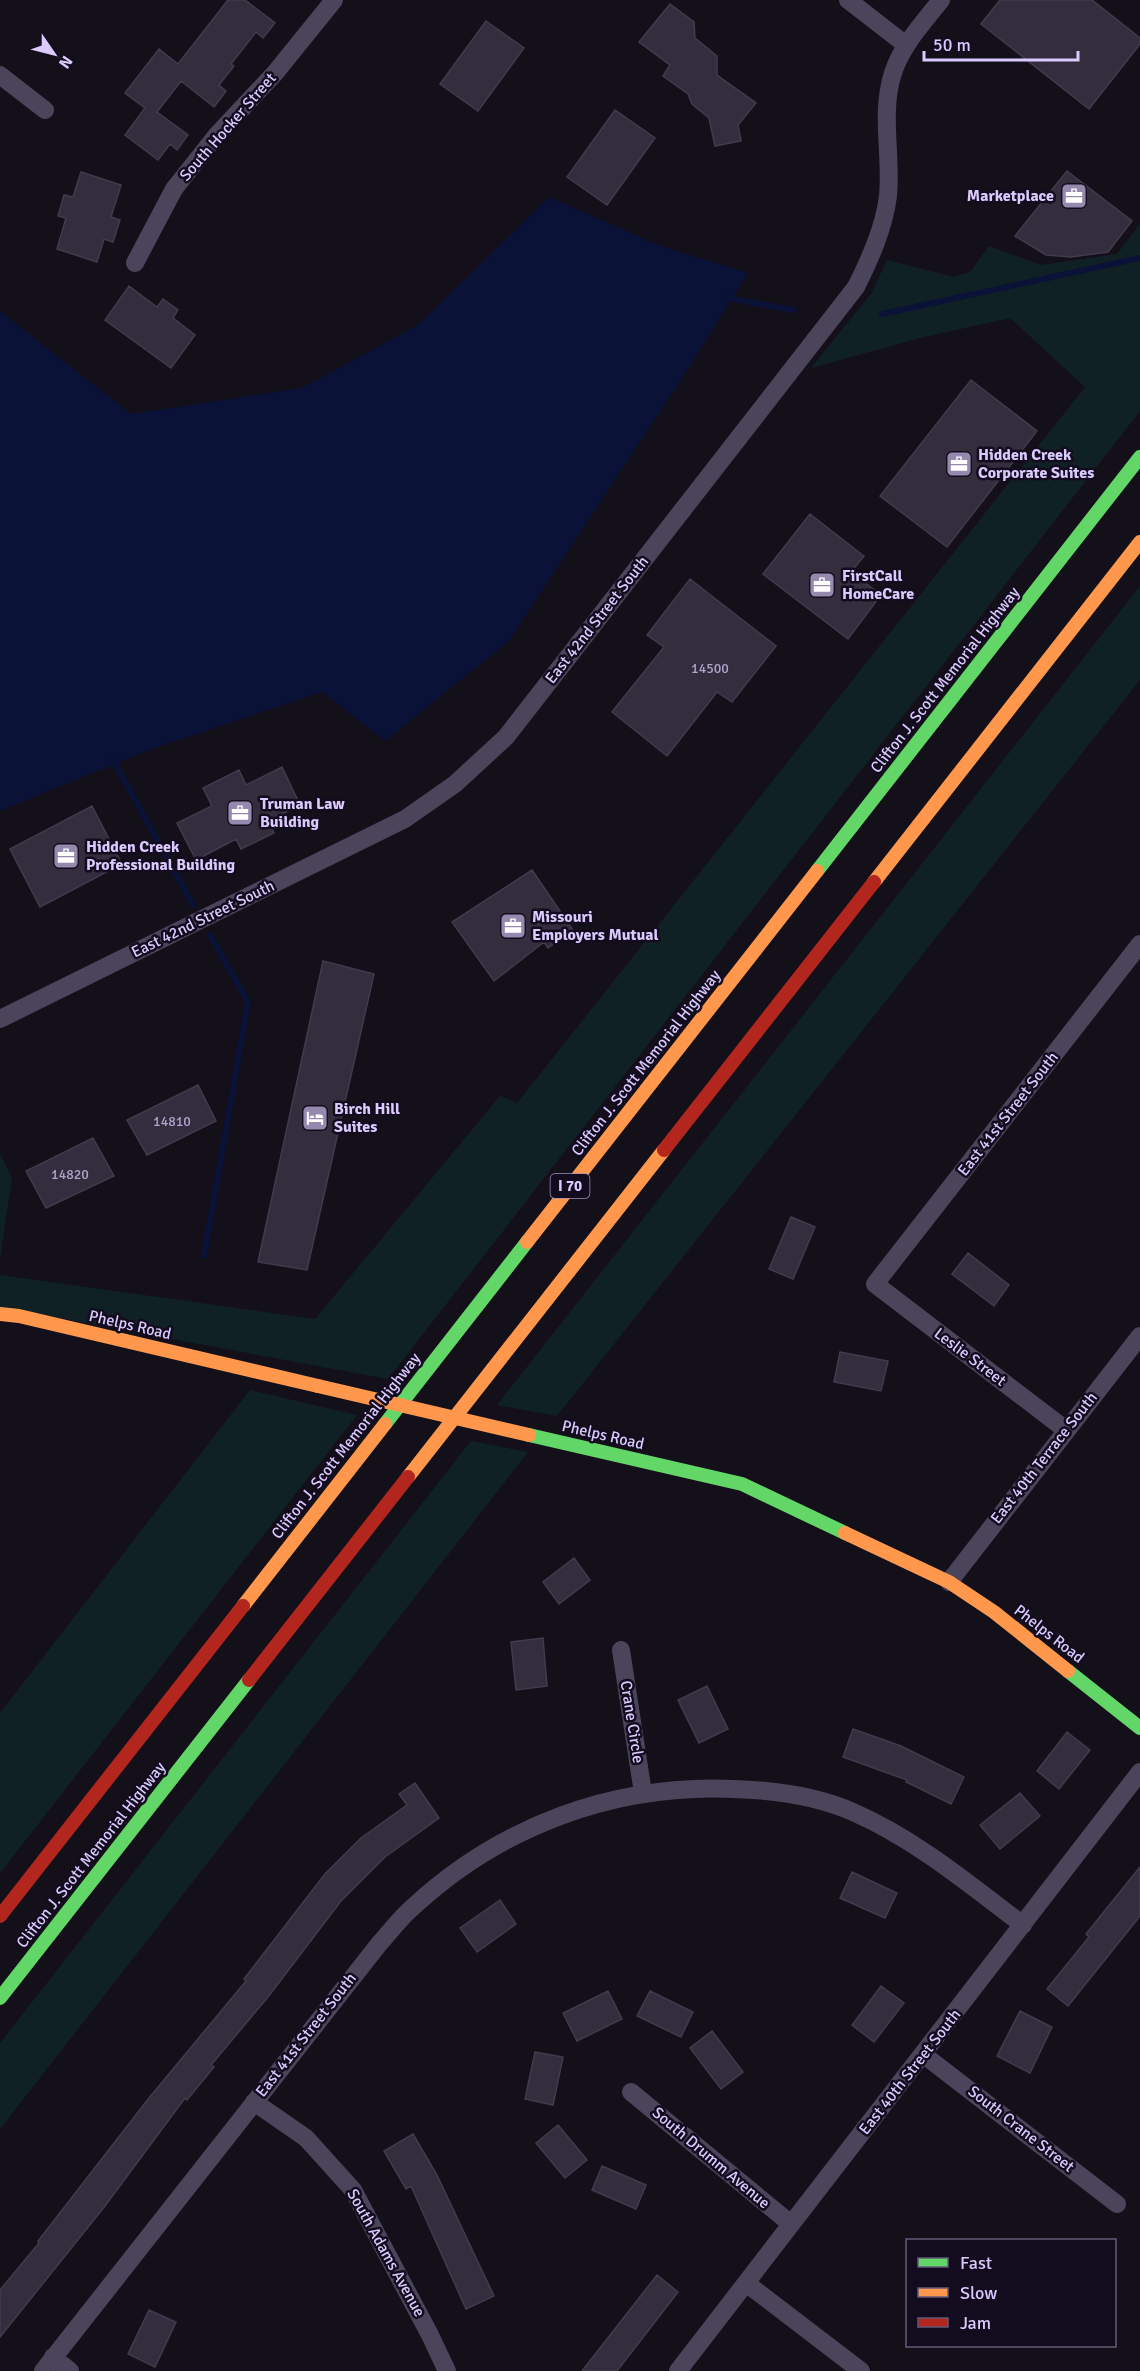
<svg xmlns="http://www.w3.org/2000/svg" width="1140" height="2371" font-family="Signika,sans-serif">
  <rect width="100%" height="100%" fill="#14101a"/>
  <path fill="#102126" d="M1140,224V411L388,1379L0,1307V1275L315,1319L500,1096L517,1103L1085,387L1010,318L920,338L811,368L871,294L887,260L954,277L970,272L989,246L1041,265L1117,254Z
    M1140,586V680L557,1416L497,1405Z
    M0,1154L12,1178L0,1259Z
    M250,1390L357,1415L0,1873V1713Z
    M471,1441L528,1452L0,2129V2043Z"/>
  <path fill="#0a1237" d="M549,197L658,245L748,273L687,371L508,642L385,741L322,692L149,750L0,811V311L131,414L302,388L418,325Z"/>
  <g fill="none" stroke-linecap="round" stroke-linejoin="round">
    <path stroke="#0a1237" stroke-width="6" d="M727,298L794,310
      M882,314L1140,258
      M112,758L193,905
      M204,1256L248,1002L210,935"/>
  </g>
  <path fill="#332d3d" stroke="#423a4e" stroke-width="1.5" d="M228,0H245L275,23L263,38L256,32L231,64L234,66L219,85L226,91L214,107L181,81L157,112L188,135L177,150L170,144L158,160L125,135L145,108L125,93L159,49L178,64Z
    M1000,0H1092L1140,38V44L1089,109L981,24Z
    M670,4L694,22L695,38L717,56V75L756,103L738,125L741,141L715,146L709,118L692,104L688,94L663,76L670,65L639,42Z
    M486,21L524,48L478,111L440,84Z
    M615,110L655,138L607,205L567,177Z
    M1067,171L1132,221L1108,252L1071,257L1046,255L1015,236Z
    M81,172L121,185L111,217L120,220L113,242L104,239L97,262L57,249L66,218L58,216L64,195L73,197Z
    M129,286L157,307L163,299L178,310L173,318L195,335L171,368L105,320Z
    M971,380L1037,431L947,547L880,496Z
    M810,514L864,556L851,572L881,595L848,639L763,574Z
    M690,579L776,646L732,702L717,692L667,756L612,712L664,647L647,635Z
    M282,767L300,805L268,821L274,833L241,849L236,839L196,860L177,823L212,806L203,788L239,770L246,785Z
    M92,806L122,864L40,907L10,849Z
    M532,870L573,930L548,948L544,942L494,981L452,922Z
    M323,961L374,974L307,1270L258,1262Z
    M198,1085L216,1121L147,1155L127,1120Z
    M93,1138L114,1176L46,1208L26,1171Z
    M791,1217L815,1227L793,1279L769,1269Z
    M968,1253L1009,1285L994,1306L952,1274Z
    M840,1352L888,1361L881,1391L834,1382Z
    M574,1558L590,1580L559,1604L543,1582Z
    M543,1638L547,1686L516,1690L511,1642Z
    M707,1686L728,1729L699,1743L678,1700Z
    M853,1729L901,1746L964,1777L951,1804L906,1782L907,1780L843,1757Z
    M1067,1732L1090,1750L1059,1789L1037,1771Z
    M415,1783L439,1818L385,1857L341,1901L268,1997L211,2065L214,2067L187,2100L185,2098L105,2206L0,2337V2290L39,2243L38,2241L149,2098L246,1981L244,1979L325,1874L361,1838L407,1805L399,1794Z
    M1020,1793L1040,1816L1000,1849L980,1825Z
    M1140,1867V1916L1068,2006L1047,1989L1089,1937L1086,1934Z
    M852,1872L897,1893L885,1918L840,1898Z
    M500,1900L516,1924L477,1952L460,1928Z
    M881,1986L904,2003L874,2042L852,2025Z
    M608,1991L622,2019L577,2041L563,2013Z
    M650,1991L693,2012L681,2037L637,2016Z
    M1020,2011L1052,2027L1030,2073L997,2056Z
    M712,2031L743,2072L721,2089L690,2048Z
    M535,2052L563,2057L553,2105L525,2099Z
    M558,2125L587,2160L565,2178L536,2143Z
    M413,2134L437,2175L494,2296L466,2309L411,2186L406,2189L384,2151Z
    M602,2166L646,2185L636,2209L592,2190Z
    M657,2275L678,2292L617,2371H582Z
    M149,2310L176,2322L155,2367L128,2354Z"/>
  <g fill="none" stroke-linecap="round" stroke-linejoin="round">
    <path stroke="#4a455b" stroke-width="18" d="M848,0L906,45
      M0,75L45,110
      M135,263L174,189L216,136L275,73L334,0
      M0,1019L405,819L455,784L506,737L856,287C870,259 884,228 888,196C892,155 880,113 893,73C902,45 923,23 941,0
      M1066,1430L875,1284L1140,944
      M949,1582L1140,1336
      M621,1650L643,1793
      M924,2055L1117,2204
      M631,2092L791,2224
      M254,2102L306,2138L353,2190L430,2335L447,2371
      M746,2283L861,2371
      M53,2357L70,2371
      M43,2371L379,1944C390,1932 400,1918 413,1907C500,1826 614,1784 733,1789C772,1790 817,1796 853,1812C915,1839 969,1884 1023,1925
      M678,2371L1140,1772"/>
    <path stroke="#63d668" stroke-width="14" d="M817,871L1140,457
      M385,1424L527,1242
      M529,1435L742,1484L845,1533
      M1068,1671L1140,1728
      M0,1998L249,1680"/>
    <path stroke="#ff974d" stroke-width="14" d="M874,882L1140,542
      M527,1242L817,871
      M0,1314L19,1316L318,1386
      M408,1477L664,1150
      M845,1533L949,1582L994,1612L1068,1671
      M243,1606L385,1424"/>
    <path stroke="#b3261e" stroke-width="14" d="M664,1150L874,882
      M249,1680L408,1477
      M0,1916L243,1606"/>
    <path stroke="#ff974d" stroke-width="14" d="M318,1386L529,1435"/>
  </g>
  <defs>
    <symbol id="office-square" viewBox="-11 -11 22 22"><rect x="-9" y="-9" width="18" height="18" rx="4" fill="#9589ae" stroke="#130c1e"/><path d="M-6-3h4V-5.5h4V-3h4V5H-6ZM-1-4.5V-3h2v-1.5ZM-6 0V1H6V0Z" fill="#fff"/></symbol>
    <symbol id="hotel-square" viewBox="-11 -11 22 22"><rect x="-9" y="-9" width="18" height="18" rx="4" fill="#9589ae" stroke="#130c1e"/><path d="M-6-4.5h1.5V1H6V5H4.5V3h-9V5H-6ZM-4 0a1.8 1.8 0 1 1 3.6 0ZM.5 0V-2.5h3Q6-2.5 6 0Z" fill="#fff"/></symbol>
  </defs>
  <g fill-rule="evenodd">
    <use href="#office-square" x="1059" y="181" width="30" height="30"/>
    <use href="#office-square" x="944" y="449" width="30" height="30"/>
    <use href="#office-square" x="807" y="570" width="30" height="30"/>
    <use href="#office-square" x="225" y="798" width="30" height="30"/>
    <use href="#office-square" x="51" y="841" width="30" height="30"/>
    <use href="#office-square" x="498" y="911" width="30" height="30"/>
    <use href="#hotel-square" x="300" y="1103" width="30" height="30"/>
  </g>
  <g text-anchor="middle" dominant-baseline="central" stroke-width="5" stroke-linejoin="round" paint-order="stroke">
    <g font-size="14" fill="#b0a3ce">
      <text x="710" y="668">14500</text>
      <text x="172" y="1121">14810</text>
      <text x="70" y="1174">14820</text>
    </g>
    <rect fill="#130c1e" stroke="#9e91bb" stroke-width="1.5" x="550.5" y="1174" width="39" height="24" rx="4.5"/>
    <g font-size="15" font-weight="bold" fill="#dacafe">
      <text x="570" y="1186">I 70</text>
    </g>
    <g font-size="16" fill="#dacafe" stroke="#130c1e">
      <text transform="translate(228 127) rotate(-49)">South Hocker Street</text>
      <text transform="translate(597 620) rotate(-52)">East 42nd Street South</text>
      <text transform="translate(945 680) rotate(-52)">Clifton J. Scott Memorial Highway</text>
      <text transform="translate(203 919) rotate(-26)">East 42nd Street South</text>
      <text transform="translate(646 1063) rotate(-52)">Clifton J. Scott Memorial Highway</text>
      <text transform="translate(1008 1114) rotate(-52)">East 41st Street South</text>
      <text transform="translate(130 1325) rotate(13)">Phelps Road</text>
      <text transform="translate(970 1357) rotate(37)">Leslie Street</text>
      <text transform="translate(603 1435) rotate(13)">Phelps Road</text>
      <text transform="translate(346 1446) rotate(-52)">Clifton J. Scott Memorial Highway</text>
      <text transform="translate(1044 1458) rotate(-52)">East 40th Terrace South</text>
      <text transform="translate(1049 1634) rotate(38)">Phelps Road</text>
      <text transform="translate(632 1722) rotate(81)">Crane Circle</text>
      <text transform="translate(91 1855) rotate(-52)">Clifton J. Scott Memorial Highway</text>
      <text transform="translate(306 2035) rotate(-52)">East 41st Street South</text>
      <text transform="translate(910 2072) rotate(-52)">East 40th Street South</text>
      <text transform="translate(1021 2129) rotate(38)">South Crane Street</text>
      <text transform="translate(711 2158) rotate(40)">South Drumm Avenue</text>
      <text transform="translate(386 2253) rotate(61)">South Adams Avenue</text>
    </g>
    <g font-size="16" font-weight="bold" fill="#dacafe" stroke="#130c1e" text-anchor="start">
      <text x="1054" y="196" text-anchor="end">Marketplace</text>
      <text x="978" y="455">Hidden Creek<tspan x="978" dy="18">Corporate Suites</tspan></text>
      <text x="842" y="576">FirstCall<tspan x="842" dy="18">HomeCare</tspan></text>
      <text x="260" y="804">Truman Law<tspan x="260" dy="18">Building</tspan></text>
      <text x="86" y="847">Hidden Creek<tspan x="86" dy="18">Professional Building</tspan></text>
      <text x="532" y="917">Missouri<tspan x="532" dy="18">Employers Mutual</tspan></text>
      <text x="334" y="1109">Birch Hill<tspan x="334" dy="18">Suites</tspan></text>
    </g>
  </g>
  <rect x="906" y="2239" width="210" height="108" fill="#130c1e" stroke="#635878" stroke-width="1.5"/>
  <rect x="918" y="2258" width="30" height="9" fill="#63d668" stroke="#635878" stroke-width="1.5"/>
  <text x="960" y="2269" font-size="18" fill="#dacafe">Fast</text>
  <rect x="918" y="2288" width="30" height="9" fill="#ff974d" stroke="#635878" stroke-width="1.5"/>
  <text x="960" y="2299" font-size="18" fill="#dacafe">Slow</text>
  <rect x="918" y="2318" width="30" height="9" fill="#b3261e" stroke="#635878" stroke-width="1.5"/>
  <text x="960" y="2329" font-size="18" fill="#dacafe">Jam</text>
  <g transform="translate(54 54) rotate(125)" stroke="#130c1e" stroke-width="4.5" paint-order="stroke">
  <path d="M0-4.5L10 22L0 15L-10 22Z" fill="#dacafe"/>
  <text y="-9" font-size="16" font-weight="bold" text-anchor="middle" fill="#dacafe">N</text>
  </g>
  <path d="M924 51v9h154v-9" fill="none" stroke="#dacafe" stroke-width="3"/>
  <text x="933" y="51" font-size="18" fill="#dacafe" stroke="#130c1e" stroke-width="4.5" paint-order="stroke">50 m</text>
</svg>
